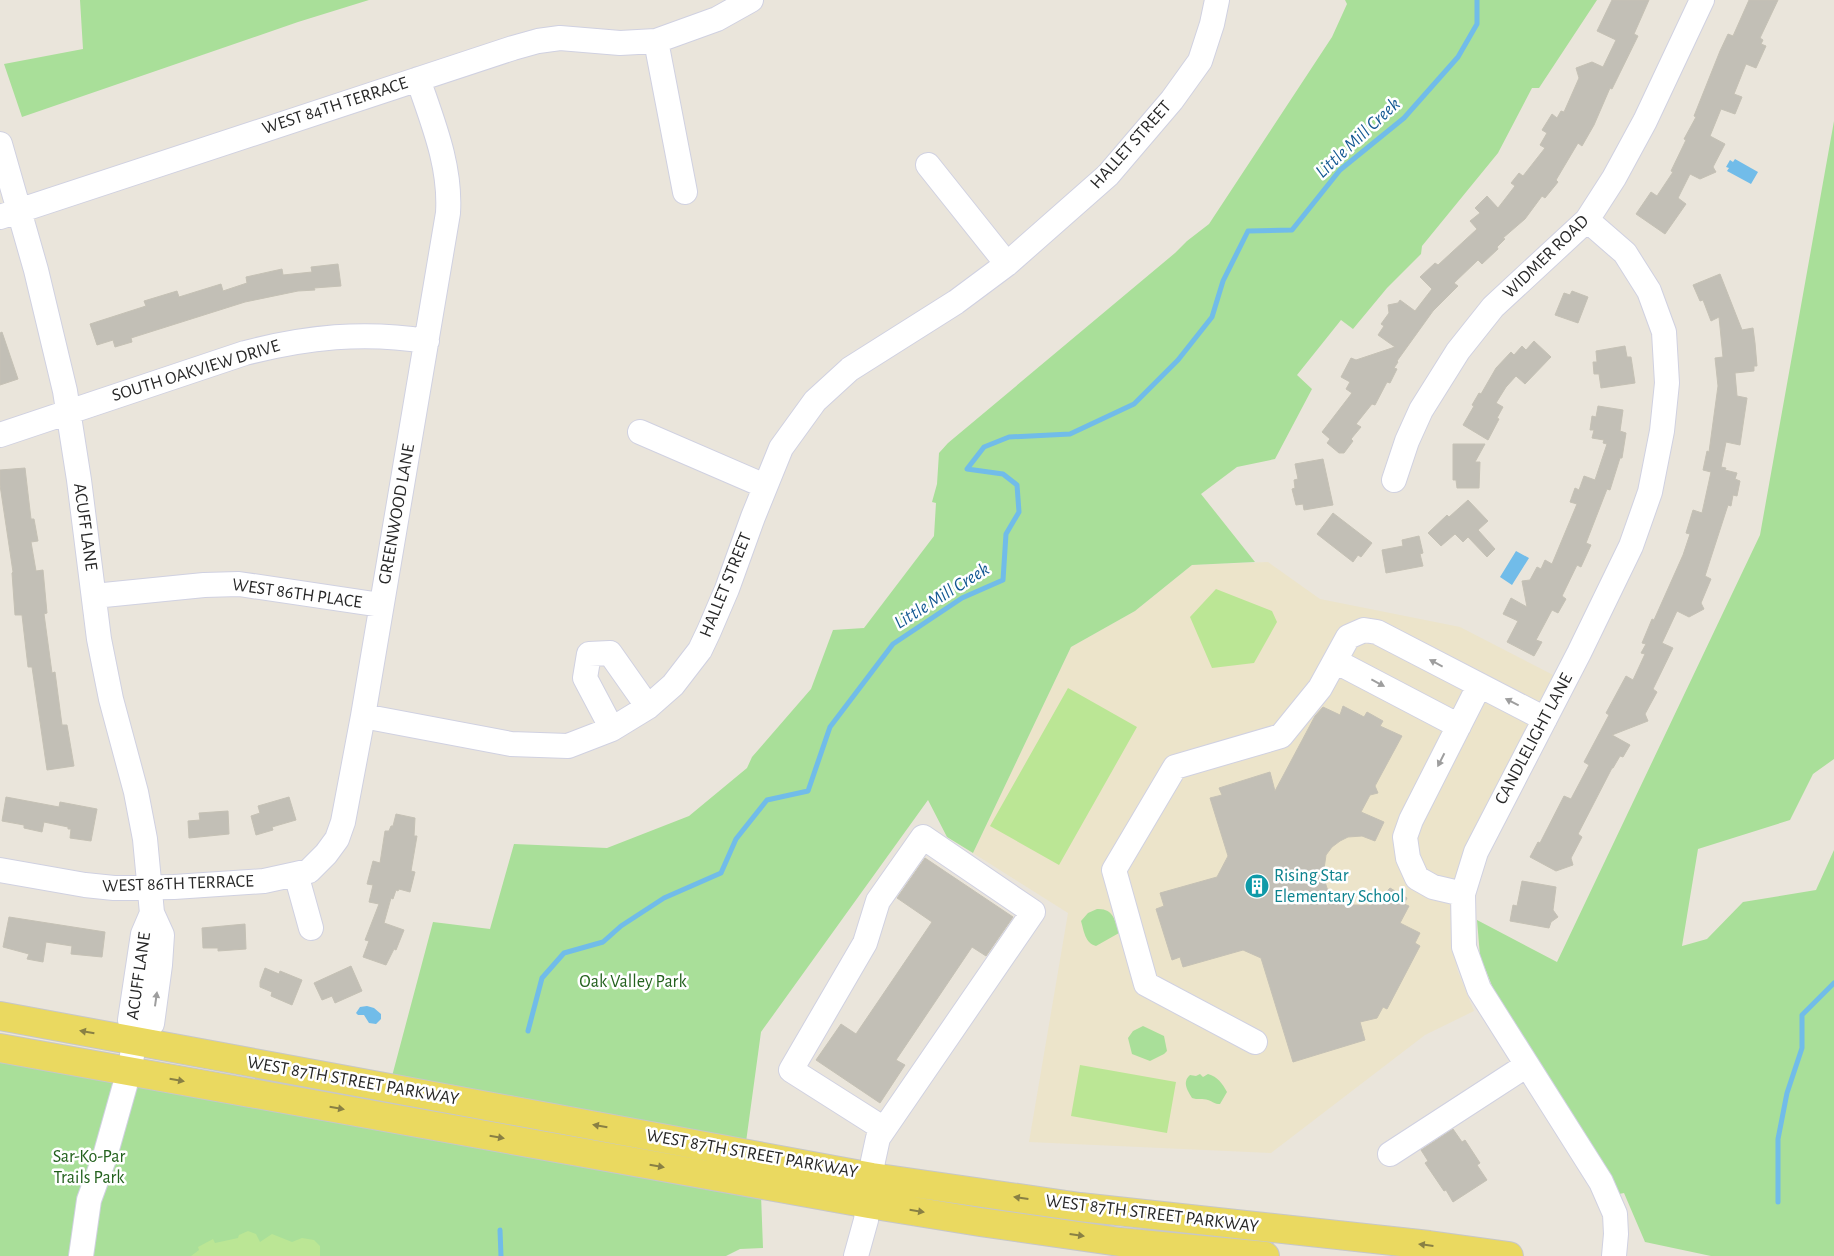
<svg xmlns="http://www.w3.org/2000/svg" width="1834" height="1256" font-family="'Alegreya Sans',sans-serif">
  <rect width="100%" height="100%" fill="#eae5db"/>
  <path fill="#ece4ca" d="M1268,562L1320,599L1460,627L1559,678L1463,861L1451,911L1452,927L1457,969L1474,1011L1425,1035L1271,1153L1029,1142L1068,913L973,853L1071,647L1135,611L1192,565Z"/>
  <path fill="#a9df99" d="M80,0H369L298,22L22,117L4,64L83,49Z
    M1345,0H1597L1539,88H1532L1498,153L1422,246L1421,254L1387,288L1353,329L1341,320L1297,375L1312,389L1275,459L1237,467L1201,494L1255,562L1192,565L1135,611L1071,647L973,853L947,837L928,800L761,1032L746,1142L391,1080L433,922L490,929L514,844L607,848L689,816L747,768L752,757L811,689L833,630L864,628L934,536L936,503L932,502L937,484L939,453L948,443L1175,253L1187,241L1209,224L1332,37L1347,4Z
    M1834,121V759L1813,774L1790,820L1698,849L1682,946L1707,939L1743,902L1816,890L1834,850V1256H1711L1645,1242L1624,1193L1619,1194L1497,998L1480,956L1477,920L1557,962L1760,535Z
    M1097,909C1113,908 1115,920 1119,933L1096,946C1085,943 1084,931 1081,921L1088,913Z
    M1143,1026L1164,1036L1167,1051L1164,1054L1150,1061L1132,1054L1128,1038L1133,1031Z
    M0,1062L761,1195L763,1248L740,1249L726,1256H0Z
    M1200,1074L1203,1077L1208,1074C1218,1077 1222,1083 1227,1092L1220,1104C1214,1104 1214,1102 1208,1100C1203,1098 1197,1100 1192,1098C1187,1090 1182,1082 1190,1075L1196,1076Z"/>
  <path fill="#bbe695" d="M1216,589L1272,611L1277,622L1254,663L1212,668L1190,617Z
    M1068,688L1137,727L1059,865L990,826Z
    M1080,1065L1176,1082L1167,1133L1071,1116Z
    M248,1231L256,1234L260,1242L272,1234L292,1242L302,1238L314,1240L320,1246V1256H191L199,1250L198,1247L213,1239L215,1243L238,1238L239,1235Z"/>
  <path fill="#71bce9" d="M1735,159L1758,172L1751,184L1727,171L1729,168L1726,167L1730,160L1733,162Z
    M1516,551L1529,558L1512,585L1500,577Z
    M367,1006L374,1008L381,1014V1019L376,1024L369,1023L364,1015H358L356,1013L360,1007Z"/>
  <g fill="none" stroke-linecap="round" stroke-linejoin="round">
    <path stroke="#71bce9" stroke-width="5" d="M528,1031L542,978L564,953L603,942L621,926L664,898L721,873L736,839L767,800L808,791L830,727L893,644L962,598L1003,580L1006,534L1019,512L1017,485L1003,474L967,469L984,447L1009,437L1070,434L1134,404L1178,360L1212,317L1223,281L1248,231L1292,230L1340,170L1404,118L1458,57L1477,24V0
      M1778,1202V1139L1787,1093L1802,1048V1015L1834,983
      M500,1230L501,1256"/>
  </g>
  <path fill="#c2bfb6" stroke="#c5c1b5" d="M1612,0H1649L1634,34L1638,36L1612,89L1610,88L1594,125L1582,146L1578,143L1556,180L1558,182L1545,198L1542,196L1525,219L1503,238L1505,239L1497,247L1498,249L1482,264L1478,260L1454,283L1458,286L1433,311L1397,361L1398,362L1394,368L1397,369L1390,383L1387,382L1375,405L1372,404L1356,424L1361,427L1351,439L1353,441L1344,453H1339L1327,443L1330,439L1322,432L1352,393L1346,389L1350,382L1341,377L1351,358L1356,360L1395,347L1378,335L1384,326L1381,324L1389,313L1388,305L1398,303L1400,300L1415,311L1432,289L1420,277L1435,263L1438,265L1477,229L1470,221L1480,213L1475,208L1487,196L1498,208L1515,186L1511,183L1519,173L1523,176L1545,148L1540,145L1547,133L1542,130L1552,114L1557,118L1561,111L1564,112L1579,78L1576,68L1592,62L1603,67L1616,40L1597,31Z
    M1749,0H1778L1760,38L1763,40L1761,44L1766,46L1756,68L1746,64L1734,94L1742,97L1735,114L1721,109L1710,136L1725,144L1713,167L1716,172L1700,179L1690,174L1678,198L1686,204L1665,234L1636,214L1651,192L1657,196L1673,172L1671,171L1686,140L1684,139L1696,117L1694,116L1720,51L1728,34L1733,36Z
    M338,264L341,286L314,288L315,290L298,291L245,302L131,338L132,342L115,347L113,340L97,345L90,324L146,306L144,301L177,291L179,297L221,284L223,291L247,283L246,277L282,269L283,275L312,272L311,267Z
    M1720,274L1742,330L1753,328L1755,343L1757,366H1754V371L1735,373L1737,396L1747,398L1740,445L1726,442L1721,467L1726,468L1725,470L1737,473L1735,479L1740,481L1737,496L1733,495L1731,506L1728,505L1705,576L1711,579L1701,603L1704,609L1689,617L1677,611L1662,643L1673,648L1653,689L1657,692L1645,714L1648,721L1612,735L1630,745L1623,757L1620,756L1613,768H1612L1578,834L1582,837L1571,858L1573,865L1556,871L1530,857L1538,842L1540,843L1564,796L1571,799L1589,765L1584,762L1609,715L1606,713L1626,676L1633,680L1645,654L1641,653L1646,644L1642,643L1652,619L1654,620L1683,555L1690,534L1686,533L1693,510L1702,513L1711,472L1703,470L1707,451L1709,452L1718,386L1715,358L1723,357L1719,317L1711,321L1703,300L1700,301L1693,285Z
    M1572,291L1588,297L1578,323L1555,315L1564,293L1570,295Z
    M2,332L18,379L0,385V333Z
    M1534,341L1551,357L1525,384L1516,376L1506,387L1496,403L1503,407L1497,418L1499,419L1488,440L1463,425L1474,406L1472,405L1479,393L1481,394L1496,368L1511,352L1514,355L1522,346L1526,350Z
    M1625,346L1627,357H1631L1635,383L1601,388L1599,374H1594L1593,362H1597L1596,351Z
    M1598,406L1623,410L1620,431L1626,433L1622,458H1620L1610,490L1607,489L1586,543L1591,545L1581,567L1577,565L1562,596L1566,599L1558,613L1552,610L1536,640L1542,642L1534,656L1507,642L1518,621L1503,614L1511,598L1527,607L1522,581L1530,580L1537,567L1541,569L1545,560L1552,564L1577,504L1570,502L1575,488L1579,490L1584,476L1595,480L1607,444L1603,443L1604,440L1592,438L1594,430H1590L1592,416L1596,417Z
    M1453,444H1485L1475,462H1480L1479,488H1457L1456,480H1453Z
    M1323,459L1333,505L1304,510L1303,504L1296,505L1292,489L1295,488L1294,480L1298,479L1295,464Z
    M25,468L31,519H34L38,541L31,542L36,571L43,570L47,613L44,614L52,673L55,672L62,725H67L74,766L47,770L32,667H28L22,615H15L12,573L13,572L0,485V470Z
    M1468,500L1488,521L1478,530L1495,549L1487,557L1468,537L1463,542L1455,534L1441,546L1428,533L1447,515L1449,517Z
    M1333,513L1372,543L1361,557L1358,555L1353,562L1317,534Z
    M1419,536L1423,553L1420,554L1423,566L1386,573L1382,550L1403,546L1402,540Z
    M1343,706L1364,717L1367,712L1383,721L1380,726L1402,736L1375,786L1378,793L1370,795L1361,812L1384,822L1375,841L1362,836L1348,837L1340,841L1332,847L1326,855L1323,876L1328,891L1335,897L1351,905H1371L1378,901L1390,888L1407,898L1404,904L1409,906L1400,923L1420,933L1415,943L1420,946L1387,1009L1383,1007L1377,1018L1360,1022L1365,1040L1293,1062L1261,958L1243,950L1183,967L1180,957L1172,960L1156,909L1164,906L1160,893L1217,877L1228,856L1210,798L1222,795L1219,788L1270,772L1275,791L1315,716L1323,707L1340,715Z
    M6,797L59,807L60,802L97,809L91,841L70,838L71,829H68V827L44,822L42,832L24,828V825L2,821Z
    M289,797L296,820L272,827L273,830L256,835L251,816L260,813L258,806Z
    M228,811L229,834L189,838L188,821L200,820L199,813Z
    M396,814L415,818L414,836H417L411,871L415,872L410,892L399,889L398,891L396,890L393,899L391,898L384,923L404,930L396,950L394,949L386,965L363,957L369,941L365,940L379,904L369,902L373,885L367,884L373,861L380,863L385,831H389L391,826H393Z
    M925,858L1013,917L986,956L972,947L896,1060L905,1065L880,1103L816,1060L841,1024L856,1034L932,922L897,898Z
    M1522,881L1556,887L1553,910L1558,917L1551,922L1549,928L1510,921L1513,905L1517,906Z
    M9,917L105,932L102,957L71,954L72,946L46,942L43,962L27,959L29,954L3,947Z
    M245,924L246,949L218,951V948H203L202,928Z
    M351,966L362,991L335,1003L332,996L322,1000L314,983Z
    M265,968L279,974L280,971L302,980L292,1005L271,996L272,992L260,987V982Z
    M1453,1129L1462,1142L1465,1140L1480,1163L1477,1165L1487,1180L1453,1202L1446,1190L1444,1191L1425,1163L1428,1161L1421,1150Z"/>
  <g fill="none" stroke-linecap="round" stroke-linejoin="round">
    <defs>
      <path id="minor" d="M656,41L685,192
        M0,144L36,270L65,391L79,480L99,639L111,699L136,792L145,839L152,913L162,935L160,965L152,1024L135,1040
        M928,165L1007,264
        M0,217L513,48L538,41L560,38L620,43L656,41L717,19L751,0
        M1587,220L1625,253L1649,291L1664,332L1667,383L1662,431L1650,492L1631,546L1579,653L1476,852L1463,894L1464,947L1479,989L1601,1182L1615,1214L1616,1234L1614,1256
        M640,432L765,486
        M0,435L245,353C307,337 363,331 427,341
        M1394,480L1407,441L1421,410L1458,351L1493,307L1587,220L1614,178L1645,121L1702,0
        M94,596L204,585L239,584L381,605
        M1335,661L1459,726
        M363,716L511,744L568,746L612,729L648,707L673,685L700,650L709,631L727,589L753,517L781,448L815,401L850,369L956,302L1007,264L1108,175L1172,100L1200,61L1212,24L1217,0
        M612,729L585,678L589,654L610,653L648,707
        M0,870L85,885L114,888L174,887L264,881L296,874L309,871L326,854L337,839L343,822L363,716L448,213C451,166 433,123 418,79
        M296,874L311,928
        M1463,894L1433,887L1417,878L1408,858L1405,837L1411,820L1479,686
        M1255,1042L1146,984L1114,870L1175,767L1281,736L1320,688L1348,637L1364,630L1377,632L1545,719
        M1390,1154L1527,1065
        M81,1256L89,1200L105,1156L129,1071L135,1040L130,1020L143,934L152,913
        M856,1256L866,1220L873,1161L878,1138L1033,912L923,837L878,901L865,943L791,1070L884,1129"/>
      <path id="major" d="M0,1016L872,1177L1080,1207L1429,1245L1509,1256
        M0,1048L869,1204L980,1222L1120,1242L1265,1256"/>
    </defs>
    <use href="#minor" stroke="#d0d1e1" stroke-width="26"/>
    <use href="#major" stroke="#c7c7c7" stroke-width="30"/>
    <use href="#minor" stroke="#fff" stroke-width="24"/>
    <use href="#major" stroke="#ead960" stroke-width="28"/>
  </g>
  <defs><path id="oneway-solid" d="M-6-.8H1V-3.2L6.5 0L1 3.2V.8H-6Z" transform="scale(1.25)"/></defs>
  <g fill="#9e9e9e">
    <use href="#oneway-solid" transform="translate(1436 663) rotate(-152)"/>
    <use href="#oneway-solid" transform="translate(1378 683) rotate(28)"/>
    <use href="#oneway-solid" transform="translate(1512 702) rotate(-153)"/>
    <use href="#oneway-solid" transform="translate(1441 760) rotate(117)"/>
    <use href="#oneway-solid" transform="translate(156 999) rotate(-82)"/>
  </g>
  <g fill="#898044">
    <use href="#oneway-solid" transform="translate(87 1032) rotate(-170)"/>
    <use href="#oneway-solid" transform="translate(177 1080) rotate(10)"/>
    <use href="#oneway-solid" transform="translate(337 1108) rotate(10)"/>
    <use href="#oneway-solid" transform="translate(600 1126) rotate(-170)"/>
    <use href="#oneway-solid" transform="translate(497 1137) rotate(10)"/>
    <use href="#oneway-solid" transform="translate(657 1166) rotate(10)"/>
    <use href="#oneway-solid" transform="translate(1021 1198) rotate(-172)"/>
    <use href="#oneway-solid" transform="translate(917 1211) rotate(9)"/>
    <use href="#oneway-solid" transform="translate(1077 1235) rotate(8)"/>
    <use href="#oneway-solid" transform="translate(1426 1245) rotate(-173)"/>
  </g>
  <defs>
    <symbol id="building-disc" viewBox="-11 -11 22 22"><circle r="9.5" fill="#0f9aa8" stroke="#fff"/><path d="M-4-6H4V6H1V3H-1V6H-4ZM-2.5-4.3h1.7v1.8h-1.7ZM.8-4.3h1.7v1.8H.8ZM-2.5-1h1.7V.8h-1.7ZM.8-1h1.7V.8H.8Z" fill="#fff"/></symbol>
  </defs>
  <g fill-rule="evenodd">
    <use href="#building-disc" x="1243" y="872" width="28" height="28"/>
  </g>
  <g text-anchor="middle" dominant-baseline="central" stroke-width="5" stroke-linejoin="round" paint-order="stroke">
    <g font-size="18" fill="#282828" stroke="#fff">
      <text transform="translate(335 106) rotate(-18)">WEST 84TH TERRACE</text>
      <text transform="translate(1131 145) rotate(-48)">HALLET STREET</text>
      <text transform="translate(1546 257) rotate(-44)">WIDMER ROAD</text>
      <text transform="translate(196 371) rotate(-17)">SOUTH OAKVIEW DRIVE</text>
      <text transform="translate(397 514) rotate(-80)">GREENWOOD LANE</text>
      <text transform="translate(85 527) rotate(82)">ACUFF LANE</text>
      <text transform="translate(726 585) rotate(-68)">HALLET STREET</text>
      <text transform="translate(297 594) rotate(8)">WEST 86TH PLACE</text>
      <text transform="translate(1534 739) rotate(-62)">CANDLELIGHT LANE</text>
      <text transform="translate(178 884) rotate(-2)">WEST 86TH TERRACE</text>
      <text transform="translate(139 976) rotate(-82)">ACUFF LANE</text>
      <text transform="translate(353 1081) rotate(10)">WEST 87TH STREET PARKWAY</text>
      <text transform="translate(752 1154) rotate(10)">WEST 87TH STREET PARKWAY</text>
      <text transform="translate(1152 1214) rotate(7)">WEST 87TH STREET PARKWAY</text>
    </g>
    <g font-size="18" fill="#0d838f" stroke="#fff" text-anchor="start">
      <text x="1274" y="876">Rising Star<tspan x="1274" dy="21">Elementary School</tspan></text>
    </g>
    <g font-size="18" fill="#23611d" stroke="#fff">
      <text x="633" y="982">Oak Valley Park</text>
      <text x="89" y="1157">Sar-Ko-Par<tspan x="89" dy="21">Trails Park</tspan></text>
    </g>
    <g font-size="19" font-style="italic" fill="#135892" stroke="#fff">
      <text transform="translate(1358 138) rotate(-43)">Little Mill Creek</text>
      <text transform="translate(942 596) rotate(-32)">Little Mill Creek</text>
    </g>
  </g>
</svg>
